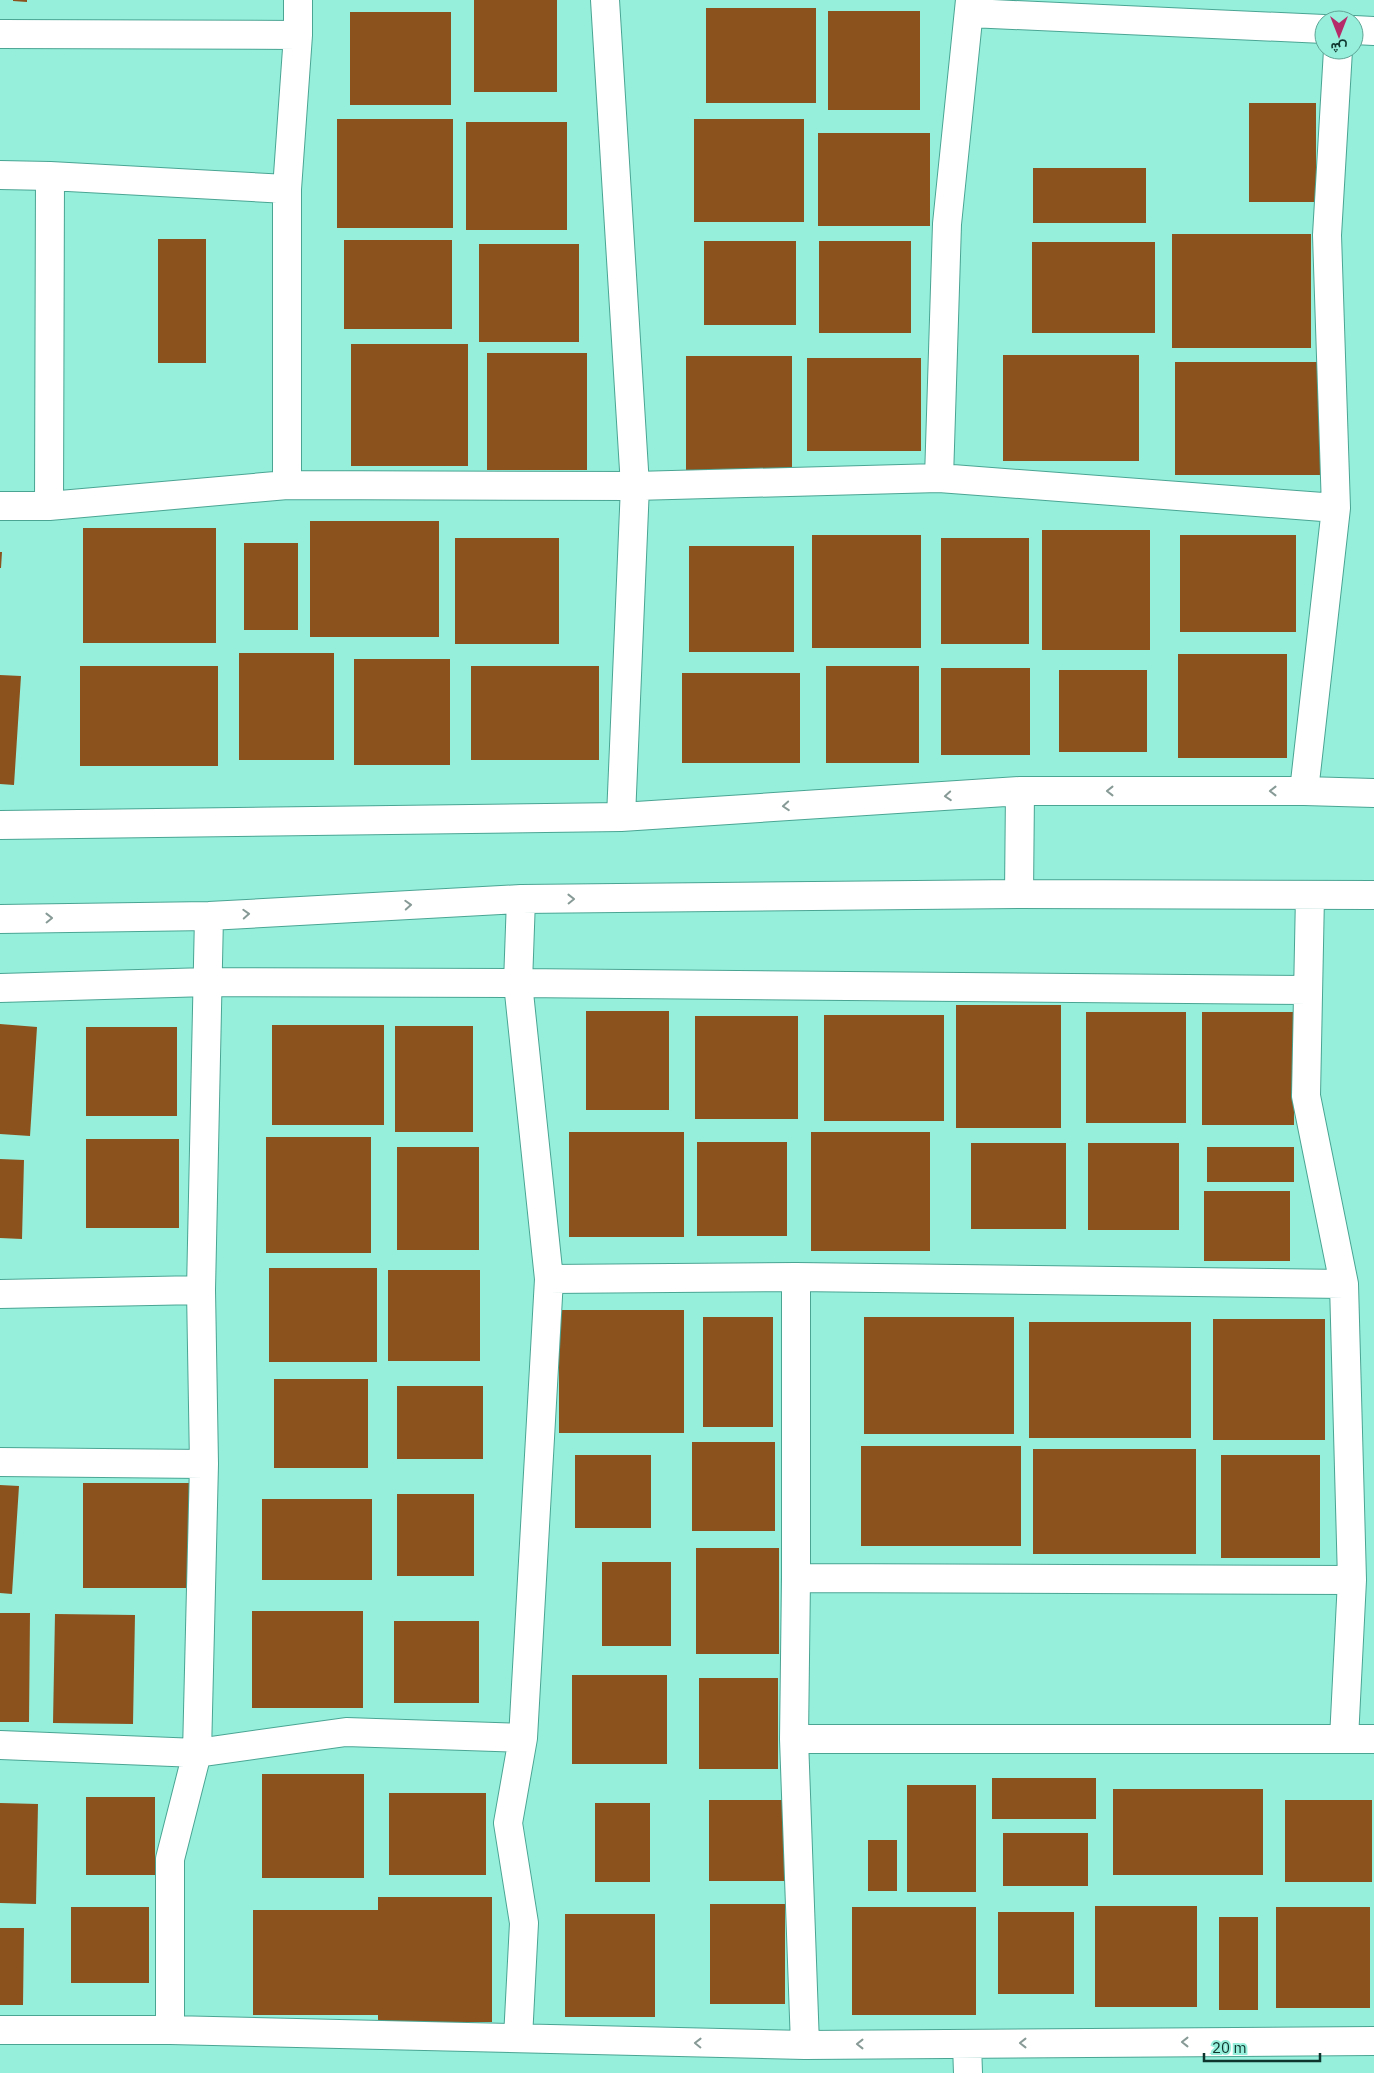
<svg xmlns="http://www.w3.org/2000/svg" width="1374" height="2073" font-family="'IBM Plex Sans',Vazirmatn,sans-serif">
  <rect width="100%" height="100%" fill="#95efdb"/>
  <path fill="#8c521d" d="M13,0H27V2L13,1Z
    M474,0H557V92H474Z
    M706,8H816V103H706Z
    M828,11H920V110H828Z
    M350,12H451V105H350Z
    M1249,103H1316V202H1249Z
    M337,119H453V228H337Z
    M694,119H804V222H694Z
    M466,122H567V230H466Z
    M818,133H930V226H818Z
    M1033,168H1146V223H1033Z
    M1172,234H1311V348H1172Z
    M158,239H206V363H158Z
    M344,240H452V329H344Z
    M704,241H796V325H704Z
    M819,241H911V333H819Z
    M1032,242H1155V333H1032Z
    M479,244H579V342H479Z
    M351,344H468V466H351Z
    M487,353H587V470H487Z
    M1003,355H1139V461H1003Z
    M686,356H792V472H686Z
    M807,358H921V451H807Z
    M1175,362H1321V475H1175Z
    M310,521H439V637H310Z
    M83,528H216V643H83Z
    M1042,530H1150V650H1042Z
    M812,535H921V648H812Z
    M1180,535H1296V632H1180Z
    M455,538H559V644H455Z
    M941,538H1029V644H941Z
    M244,543H298V630H244Z
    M689,546H794V652H689Z
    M0,552H2L1,568H0Z
    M239,653H334V760H239Z
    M1178,654H1287V758H1178Z
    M354,659H450V765H354Z
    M80,666H218V766H80Z
    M471,666H599V760H471Z
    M826,666H919V763H826Z
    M941,668H1030V755H941Z
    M1059,670H1147V752H1059Z
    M682,673H800V763H682Z
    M0,675L21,676L14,785L0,784Z
    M956,1005H1061V1128H956Z
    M586,1011H669V1110H586Z
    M1086,1012H1186V1123H1086Z
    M1202,1012H1294V1125H1202Z
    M824,1015H944V1121H824Z
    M695,1016H798V1119H695Z
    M0,1024L37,1027L30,1136L0,1134Z
    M272,1025H384V1125H272Z
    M395,1026H473V1132H395Z
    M86,1027H177V1116H86Z
    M569,1132H684V1237H569Z
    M811,1132H930V1251H811Z
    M266,1137H371V1253H266Z
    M86,1139H179V1228H86Z
    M697,1142H787V1236H697Z
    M971,1143H1066V1229H971Z
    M1088,1143H1179V1230H1088Z
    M397,1147H479V1250H397Z
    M1207,1147H1294V1182H1207Z
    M0,1159L24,1160L22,1239L0,1238Z
    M1204,1191H1290V1261H1204Z
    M269,1268H377V1362H269Z
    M388,1270H480V1361H388Z
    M559,1310H684V1433H559Z
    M703,1317H773V1427H703Z
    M864,1317H1014V1434H864Z
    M1213,1319H1325V1440H1213Z
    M1029,1322H1191V1438H1029Z
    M274,1379H368V1468H274Z
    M397,1386H483V1459H397Z
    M692,1442H775V1531H692Z
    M861,1446H1021V1546H861Z
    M1033,1449H1196V1554H1033Z
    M575,1455H651V1528H575Z
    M1221,1455H1320V1558H1221Z
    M83,1483H192V1588H83Z
    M0,1485L19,1486L12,1594L0,1593Z
    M397,1494H474V1576H397Z
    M262,1499H372V1580H262Z
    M696,1548H779V1654H696Z
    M602,1562H671V1646H602Z
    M252,1611H363V1708H252Z
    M0,1613H30L29,1722H0Z
    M55,1614L135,1615L133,1724L53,1723Z
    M394,1621H479V1703H394Z
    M572,1675H667V1764H572Z
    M699,1678H778V1769H699Z
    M262,1774H364V1878H262Z
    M992,1778H1096V1819H992Z
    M907,1785H976V1892H907Z
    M1113,1789H1263V1875H1113Z
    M389,1793H486V1875H389Z
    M86,1797H155V1875H86Z
    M709,1800H786V1881H709Z
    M1285,1800H1372V1882H1285Z
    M0,1803L38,1804L36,1904L0,1903Z
    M595,1803H650V1882H595Z
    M1003,1833H1088V1886H1003Z
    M868,1840H897V1891H868Z
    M378,1897H492V2022H378V2015H253V1910H378Z
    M710,1904H785V2004H710Z
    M1095,1906H1197V2007H1095Z
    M71,1907H149V1983H71Z
    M852,1907H976V2015H852Z
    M1276,1907H1370V2008H1276Z
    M998,1912H1074V1994H998Z
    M565,1914H655V2017H565Z
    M1219,1917H1258V2010H1219Z
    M0,1928H24L23,2005H0Z"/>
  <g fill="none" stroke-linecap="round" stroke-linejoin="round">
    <defs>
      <path id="minor" d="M605,0L635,486L621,817
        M970,13L1324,29
        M1354,30L1374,31
        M0,34L298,35
        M0,175L50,176L287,189
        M939,478L947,224L970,0
        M287,485V189L298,35V0
        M0,506H49L287,485L635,486L939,478L1336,508
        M49,506L50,176
        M1304,791L1336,508L1327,235L1338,50
        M0,825L621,817L1020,791H1304L1374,793
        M1019,894L1020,791
        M1310,895L1306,1096L1344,1284L1352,1580L1344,1739
        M0,919L209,916L521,899L1019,894L1374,895
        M0,988L208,982L518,983L1308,990
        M796,1277V1578L794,1739L805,2045
        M549,1279L796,1277L1344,1284
        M0,1294L201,1290
        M0,1462L204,1464
        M796,1578L1352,1580
        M794,1739H1374
        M0,1745L197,1753L346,1732L523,1738
        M0,2030H170L805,2045L1374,2041
        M170,2030V1859L197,1753L204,1464L201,1290L209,916
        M518,2038L524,1923L508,1823L523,1738L549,1279L518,983L521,899
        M967,2044L968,2073"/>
    </defs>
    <use href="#minor" stroke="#4aa593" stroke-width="30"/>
    <use href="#minor" stroke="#fff" stroke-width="28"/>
  </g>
  <defs><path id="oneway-chevron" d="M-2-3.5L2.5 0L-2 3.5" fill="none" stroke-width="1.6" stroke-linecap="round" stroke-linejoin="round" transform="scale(1.25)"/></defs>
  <g stroke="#879a96">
    <use href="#oneway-chevron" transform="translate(1110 791) rotate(180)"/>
    <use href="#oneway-chevron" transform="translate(1273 791) rotate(180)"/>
    <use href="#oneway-chevron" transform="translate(948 796) rotate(176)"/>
    <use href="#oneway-chevron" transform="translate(786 806) rotate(176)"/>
    <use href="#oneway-chevron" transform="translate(571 899) rotate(-1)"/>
    <use href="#oneway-chevron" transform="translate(408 905) rotate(-3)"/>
    <use href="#oneway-chevron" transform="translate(246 914) rotate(-3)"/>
    <use href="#oneway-chevron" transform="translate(49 918) rotate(-1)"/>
    <use href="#oneway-chevron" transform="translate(1185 2042) rotate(180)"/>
    <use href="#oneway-chevron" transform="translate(698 2043) rotate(-179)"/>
    <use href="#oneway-chevron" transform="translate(1023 2043) rotate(180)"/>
    <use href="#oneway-chevron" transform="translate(860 2044) rotate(180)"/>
  </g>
  <g transform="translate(1339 35) rotate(180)"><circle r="24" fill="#95efdb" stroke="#5fa596"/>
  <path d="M0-4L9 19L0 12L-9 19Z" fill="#b52b69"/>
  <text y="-8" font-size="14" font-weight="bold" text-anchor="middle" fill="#0f362e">ش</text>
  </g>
  <path d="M1204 2053v8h116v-8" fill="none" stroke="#0f362e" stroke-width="2.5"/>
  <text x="1212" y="2053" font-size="15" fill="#0f362e" stroke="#95efdb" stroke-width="4" paint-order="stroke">20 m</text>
</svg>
